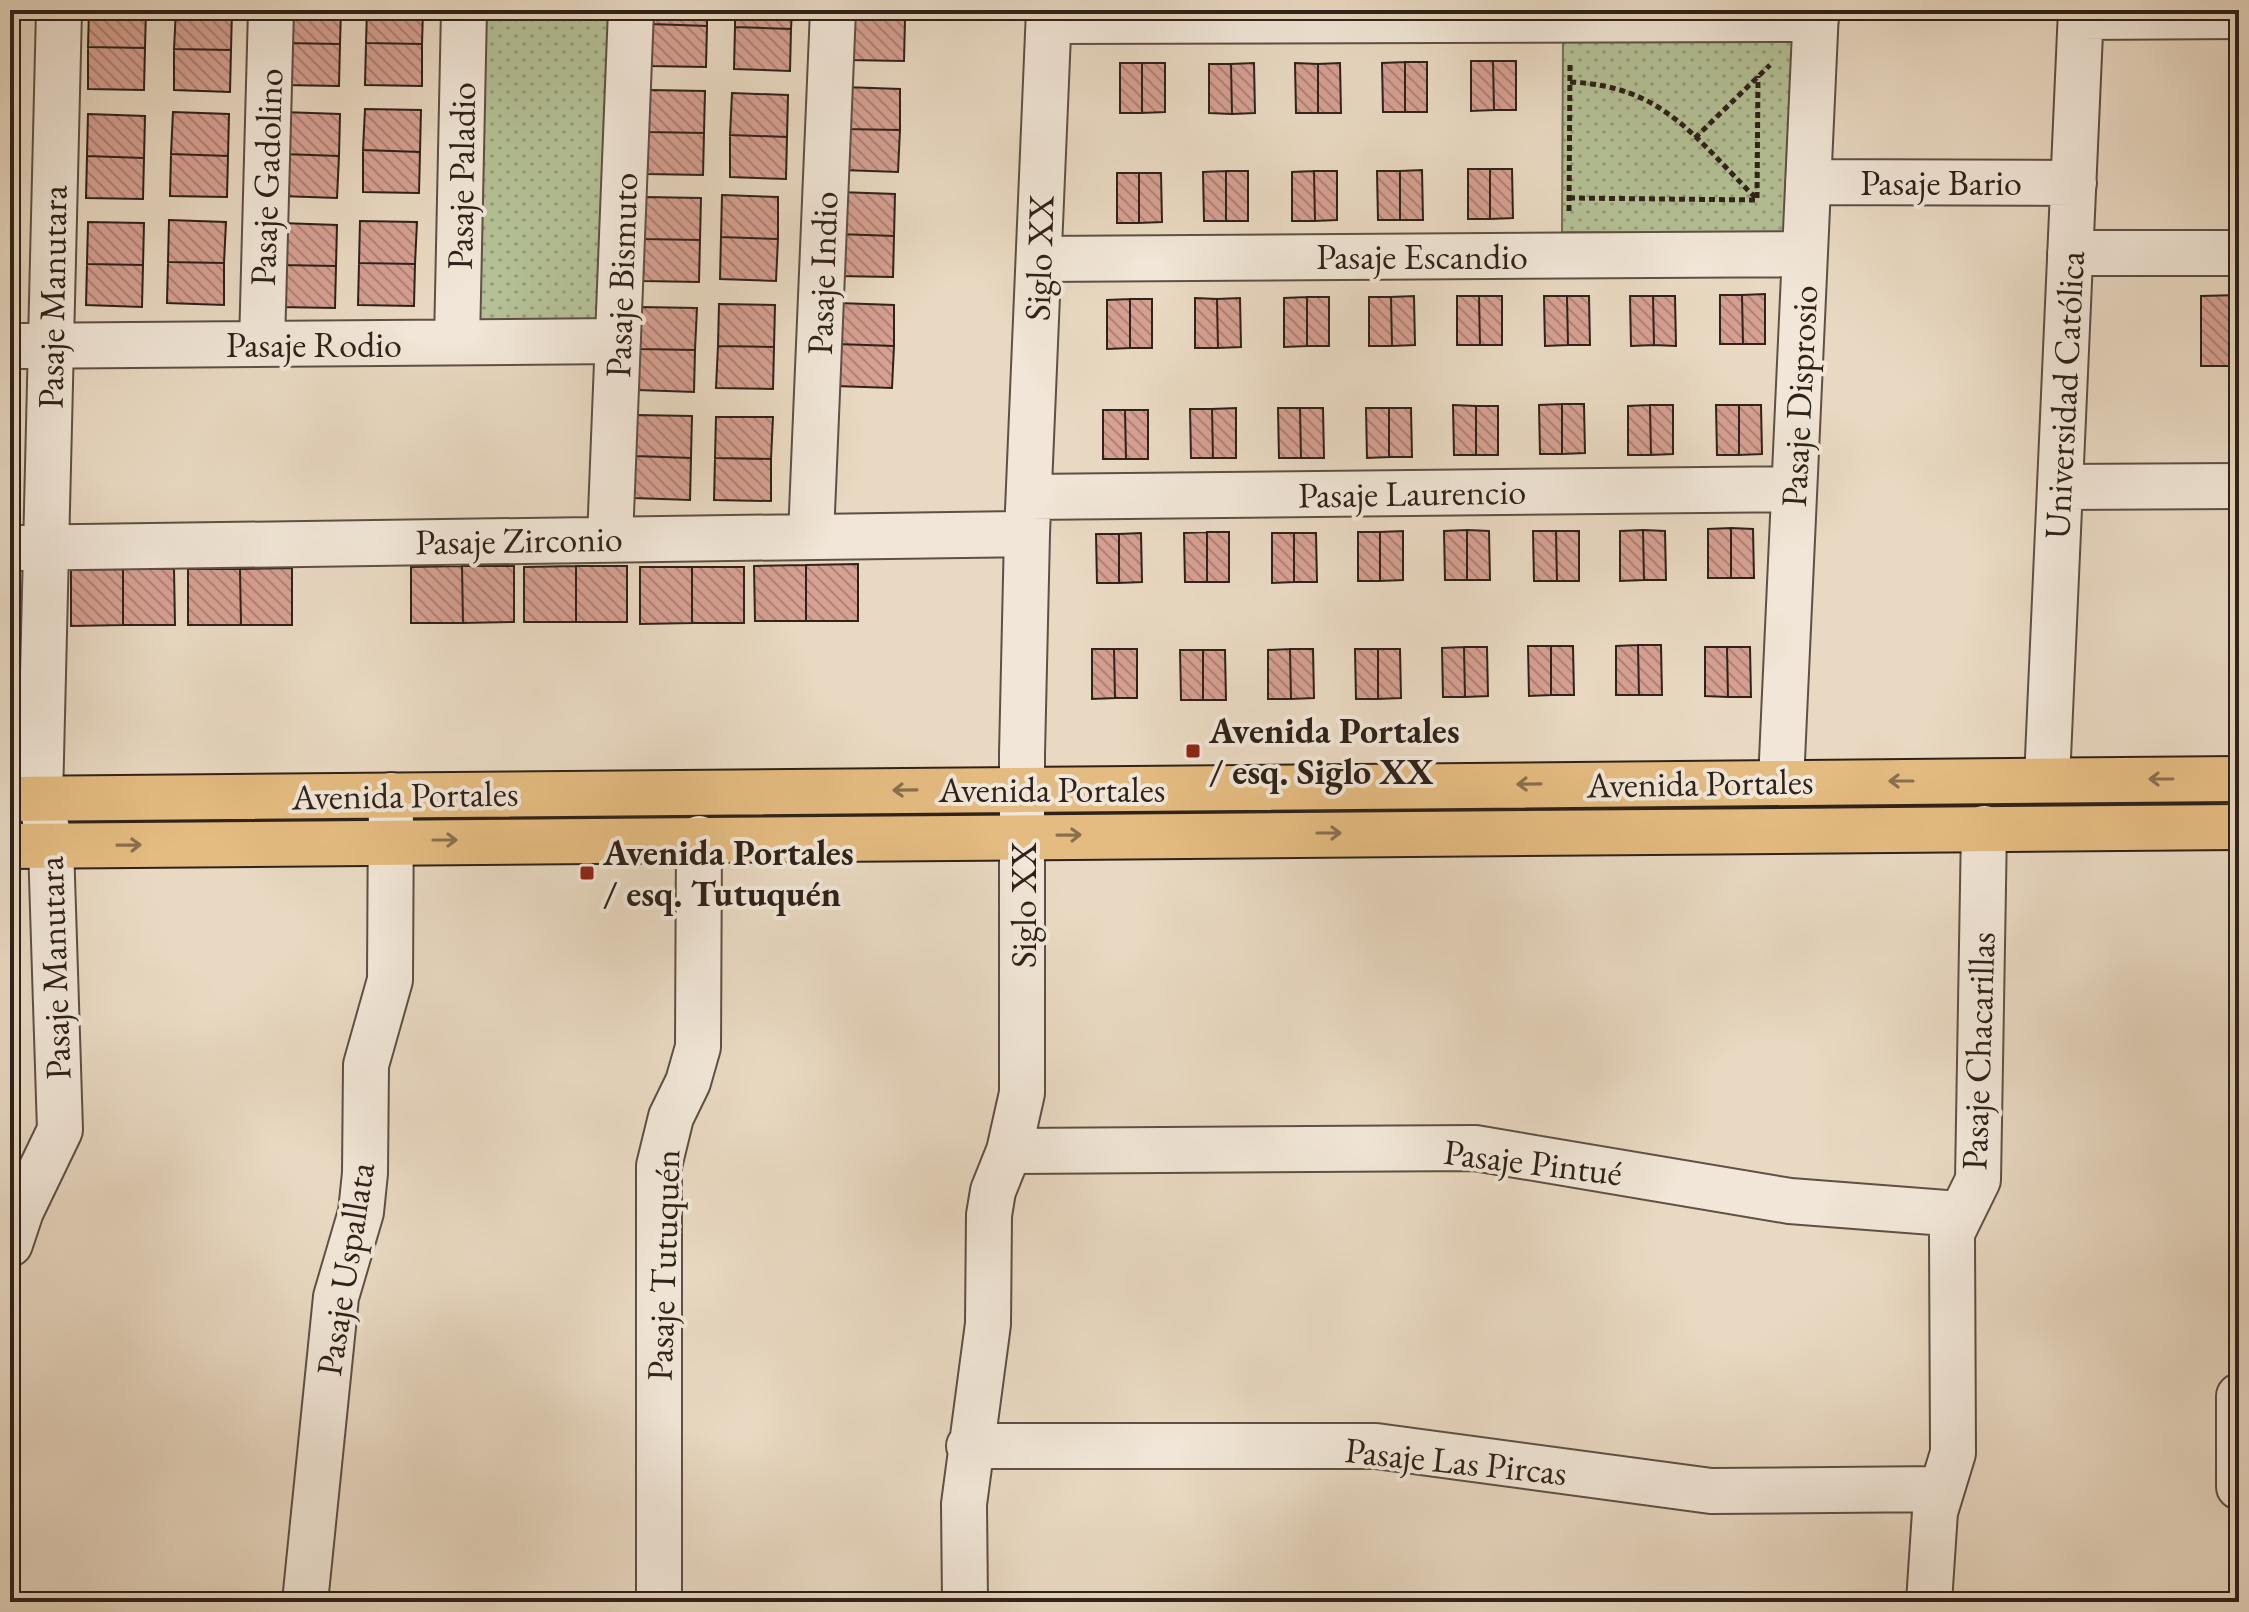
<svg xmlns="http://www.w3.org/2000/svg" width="2249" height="1612" font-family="'EB Garamond',serif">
  <defs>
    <pattern id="grass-dots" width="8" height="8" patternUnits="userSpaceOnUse" patternTransform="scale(2)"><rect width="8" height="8" fill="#b4c095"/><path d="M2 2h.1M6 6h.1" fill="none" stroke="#939c79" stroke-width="1.8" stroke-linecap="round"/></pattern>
    <pattern id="building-back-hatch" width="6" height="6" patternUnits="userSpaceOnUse" patternTransform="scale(2)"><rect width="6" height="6" fill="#d6a092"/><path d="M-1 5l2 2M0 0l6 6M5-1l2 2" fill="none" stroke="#ae8276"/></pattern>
  </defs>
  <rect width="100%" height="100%" fill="#e9d9c2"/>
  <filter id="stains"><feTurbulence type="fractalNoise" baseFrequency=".0025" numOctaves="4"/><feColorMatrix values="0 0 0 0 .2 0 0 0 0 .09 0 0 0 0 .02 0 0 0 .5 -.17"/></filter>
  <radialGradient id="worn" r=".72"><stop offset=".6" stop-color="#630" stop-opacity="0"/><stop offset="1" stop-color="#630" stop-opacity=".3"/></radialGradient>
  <path fill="url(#grass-dots)" stroke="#727158" stroke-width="2" d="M479,10H608L604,324L474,322Z
    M1563,40L1796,42L1794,234L1562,232Z"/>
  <path fill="url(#building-back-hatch)" stroke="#2f221a" stroke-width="2" d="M89,10H146L145,48L88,47Z
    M176,10H232L231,50L174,49Z
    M285,10H341L340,44L283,43Z
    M367,10H423L422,44L366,43Z
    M651,10H707V26L651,24Z
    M735,10H792L791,29L735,27Z
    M849,10H905V20L848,18Z
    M848,18L905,20L904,61L848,60Z
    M651,24L707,26L706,67L649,66Z
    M735,27L791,29L790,71L734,69Z
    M283,43L340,44L339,86L282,85Z
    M366,43L422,44V86L365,85Z
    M88,47L145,48L144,90L88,89Z
    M174,49L231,50L230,92L174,90Z
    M1471,61H1493L1494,110L1471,111Z
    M1493,61H1516V110H1494Z
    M1405,62V112H1383L1382,63Z
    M1405,62H1427V112H1405Z
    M1120,63H1142V113H1120Z
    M1142,63H1165V112L1142,113Z
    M1254,63L1255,113L1232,114L1231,64Z
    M1295,63L1318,64V113H1296Z
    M1340,63L1341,113H1318V64Z
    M1209,64H1231L1232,114L1209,113Z
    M844,87L900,89V130L843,129Z
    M649,90L705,91L704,133L648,132Z
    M732,93L788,95L787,137L730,135Z
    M365,109L421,110L420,152L363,150Z
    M173,112L229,114L228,156L171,154Z
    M283,112L340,114L339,156L282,154Z
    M88,114L145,116L144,158L87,156Z
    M843,129L900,130L898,172L842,170Z
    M648,132L704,133L703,175L647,174Z
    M730,135L787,137L786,179L730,177Z
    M363,150L420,152L419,193L363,192Z
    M171,154L228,156L227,197L170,196Z
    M282,154L339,156L337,198L281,196Z
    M87,156L144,158L143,199L86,198Z
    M1468,169H1490V219H1468Z
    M1490,169H1512L1513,218L1490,219Z
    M1422,170L1423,220H1400V171Z
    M1226,171V221H1204L1203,172Z
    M1226,171H1248V221H1226Z
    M1314,171L1315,221H1292V172Z
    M1314,171H1337V220L1315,221Z
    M1377,171H1400V220H1378Z
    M1117,173H1139V223H1117Z
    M1139,173H1161L1162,222L1139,223Z
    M839,192L895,194L894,236L837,234Z
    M722,195L778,197V239L721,237Z
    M645,197L701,198L700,240L644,239Z
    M169,220L226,222L224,263L168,262Z
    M360,221L417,222L415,264L359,263Z
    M88,222L144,223L143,265L87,264Z
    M281,223L337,225L336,266L280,265Z
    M837,234L894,236L893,277L837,276Z
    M721,237L778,239L776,281L720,279Z
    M644,239L700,240L699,282L643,281Z
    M168,262L224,263V305L167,303Z
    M359,263L415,264L414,306L358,305Z
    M87,264L143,265L142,307L86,305Z
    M280,265L336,266L335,308L278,307Z
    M1765,294V344H1743L1742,295Z
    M1720,295H1742L1743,344H1720Z
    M2239,295V366H2201V296Z
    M1414,296L1415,345L1392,346L1391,297Z
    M1457,296H1479L1480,345H1457Z
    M1479,296H1502V345H1480Z
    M1544,296H1567L1568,345L1545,346Z
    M1567,296H1589L1590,345H1568Z
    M1630,296H1653L1654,345L1631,346Z
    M1653,296H1675L1676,346L1654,345Z
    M1307,297V346L1284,347V298Z
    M1307,297H1329V346H1307Z
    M1369,297H1391L1392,346H1369Z
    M1195,298L1217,299L1218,348H1195Z
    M1240,298L1241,347L1218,348L1217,299Z
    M1130,299V348L1107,349V300Z
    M1130,299H1152V348H1130Z
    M838,303L894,305V346L837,344Z
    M719,304L775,305L774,347L718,346Z
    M640,307L697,308L695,350L639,349Z
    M837,344L894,346L892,388L836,386Z
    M718,346L774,347L773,389L716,388Z
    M639,349L695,350L694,392L638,390Z
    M1562,404V454H1540L1539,405Z
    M1562,404H1584L1585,453L1562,454Z
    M1453,405L1476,406V455H1454Z
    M1650,405L1651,455H1628V406Z
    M1650,405H1673V454L1651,455Z
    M1716,405H1739V455H1717Z
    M1739,405H1761L1762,454L1739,455Z
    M1476,406H1498V455H1476Z
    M1236,408V458H1213L1212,409Z
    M1278,408H1300L1301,458H1279Z
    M1300,408H1323L1324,458H1301Z
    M1366,408H1389V457L1367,458Z
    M1389,408H1411L1412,457H1389Z
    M1190,409H1212L1213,458H1191Z
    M1103,410H1125L1126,459H1103Z
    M1125,410H1148V459H1126Z
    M636,415L692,416L691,458L635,456Z
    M716,417H773L771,459L715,458Z
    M635,456L691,458L690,500L634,498Z
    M715,458L771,459V501L714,500Z
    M1731,528V578H1708V529Z
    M1731,528L1753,529L1754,578H1731Z
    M1467,530V580H1445L1444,531Z
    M1467,530L1489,531L1490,580H1467Z
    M1643,530L1644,580L1620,581V531Z
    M1643,530L1665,531L1666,580H1644Z
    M1403,531V580L1380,581V532Z
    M1533,531H1556L1557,581H1534Z
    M1556,531H1579V581H1557Z
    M1207,532V582H1185L1184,533Z
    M1207,532H1229V582H1207Z
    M1358,532H1380V581H1358Z
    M1141,533L1142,582L1119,583V534Z
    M1272,533H1294V582L1272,583Z
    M1294,533H1316L1317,582H1294Z
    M1096,534H1119V583H1097Z
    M858,564V621H806V565Z
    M806,565V621H755L754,566Z
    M462,566L463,623H411V567Z
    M462,566H514V622L463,623Z
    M576,566H627V622H576Z
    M576,566V622H524V567Z
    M640,567H692V623L640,624Z
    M692,567H744V623H692Z
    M292,568V625H241L240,569Z
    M123,569H174L175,625H123Z
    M123,569V625L71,626V570Z
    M188,569H240L241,625H188Z
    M1638,645L1639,695H1616V646Z
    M1638,645H1661L1662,695H1639Z
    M1528,646H1551V695L1529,696Z
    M1551,646H1573L1574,695H1551Z
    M1464,647L1465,697H1443L1442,648Z
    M1464,647H1487L1488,696L1465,697Z
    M1705,647H1727L1728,697L1705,696Z
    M1727,647H1750L1751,697H1728Z
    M1092,649H1114L1115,698L1092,699Z
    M1114,649H1137V698H1115Z
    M1290,649L1291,699H1268V650Z
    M1290,649H1313L1314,698L1291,699Z
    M1355,649H1378V699H1356Z
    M1378,649H1400L1401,698L1378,699Z
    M1180,650H1203V700H1181Z
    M1203,650H1225L1226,700H1203Z"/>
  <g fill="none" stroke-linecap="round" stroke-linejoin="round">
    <defs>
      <path id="minor" d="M2081,17L2239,16
        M1049,21L1816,19
        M1808,182L2074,183
        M2070,253H2239
        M1039,259L1805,254
        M457,342L464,10
        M262,344L271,10
        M10,346L618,341
        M2060,487L2239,486
        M1029,497L1794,489
        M811,536L833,10
        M610,539L631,10
        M10,548L1027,534
        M2047,780L2081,10
        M1781,782L1816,10
        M1009,1151L1475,1148L1790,1201L1959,1214
        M10,1244L21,1211L60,1130L51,846L40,799L59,10
        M2239,1396V1487
        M969,1446H1376L1711,1491L1941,1489
        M305,1602L336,1297L361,1212L365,1173L366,1065L390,980L391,795
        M659,1602V1166L671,1117L688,1082L698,1047L699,838
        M965,1602L964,1504L988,1324L989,1215L993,1191L1009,1151L1022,1093V754L1027,534L1049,10
        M1929,1602L1935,1512L1953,1453L1952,1233L1978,1180L1984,828"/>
      <path id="major" d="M10,799L2239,779
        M10,846L2239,827"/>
    </defs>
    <use href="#minor" stroke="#5e5044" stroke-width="48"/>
    <use href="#major" stroke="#2f221a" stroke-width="48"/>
    <path stroke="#2f221a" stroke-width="5" stroke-dasharray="6 4" stroke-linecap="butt" d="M1570,82C1665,86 1695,139 1758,200
      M1695,138L1770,65
      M1569,198L1757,200L1758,76
      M1569,211L1570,65"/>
    <use href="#minor" stroke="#f1e6d7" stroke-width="44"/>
    <use href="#major" stroke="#e4bc81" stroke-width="44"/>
  </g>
  <defs><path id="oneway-shaft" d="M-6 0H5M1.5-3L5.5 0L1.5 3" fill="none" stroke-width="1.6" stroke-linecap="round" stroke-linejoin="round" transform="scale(2)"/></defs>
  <g stroke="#8a6f4e">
    <use href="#oneway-shaft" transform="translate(2161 779) rotate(180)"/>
    <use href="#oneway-shaft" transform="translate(1901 781) rotate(180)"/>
    <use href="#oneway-shaft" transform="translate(1529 784) rotate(179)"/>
    <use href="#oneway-shaft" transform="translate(905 790) rotate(179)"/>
    <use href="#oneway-shaft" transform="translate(1329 833)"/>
    <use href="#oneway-shaft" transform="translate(1069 835) rotate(-1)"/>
    <use href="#oneway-shaft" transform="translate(445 840)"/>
    <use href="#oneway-shaft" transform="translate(129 845) rotate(-1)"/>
  </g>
  <g fill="#8f2418" stroke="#f1e6d7" stroke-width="3">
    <rect x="1185" y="743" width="16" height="16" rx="4"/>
    <rect x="579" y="865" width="16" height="16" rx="4"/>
  </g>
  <g text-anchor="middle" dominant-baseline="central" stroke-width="8" stroke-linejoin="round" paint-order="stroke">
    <g font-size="36" fill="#2f221a" stroke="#f1e6d7">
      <text transform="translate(461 176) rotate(-89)">Pasaje Paladio</text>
      <text transform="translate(266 177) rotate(-88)">Pasaje Gadolino</text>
      <text x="1941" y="182">Pasaje Bario</text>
      <text x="1422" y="256">Pasaje Escandio</text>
      <text transform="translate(1039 258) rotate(-88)">Siglo XX</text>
      <text transform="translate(822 273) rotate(-88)">Pasaje Indio</text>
      <text transform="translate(621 275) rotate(-88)">Pasaje Bismuto</text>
      <text transform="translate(52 297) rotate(-89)">Pasaje Manutara</text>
      <text x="314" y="344">Pasaje Rodio</text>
      <text transform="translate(2064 395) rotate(-87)">Universidad Católica</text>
      <text transform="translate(1799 396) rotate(-87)">Pasaje Disprosio</text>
      <text transform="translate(1412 493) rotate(-1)">Pasaje Laurencio</text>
      <text transform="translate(519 540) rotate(-1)">Pasaje Zirconio</text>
      <text transform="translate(1700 783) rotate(-1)">Avenida Portales</text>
      <text x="1052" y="789">Avenida Portales</text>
      <text transform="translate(405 795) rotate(-1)">Avenida Portales</text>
      <text transform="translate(1023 905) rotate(-90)">Siglo XX</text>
      <text transform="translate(54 968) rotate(-92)">Pasaje Manutara</text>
      <text transform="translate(1978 1051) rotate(-88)">Pasaje Chacarillas</text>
      <text transform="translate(1533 1162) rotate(7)">Pasaje Pintué</text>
      <text transform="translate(663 1265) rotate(-88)">Pasaje Tutuquén</text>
      <text transform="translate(345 1269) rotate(-81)">Pasaje Uspallata</text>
      <text transform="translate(1456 1461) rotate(6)">Pasaje Las Pircas</text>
    </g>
    <g font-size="36" font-weight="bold" fill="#2f221a" stroke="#f1e6d7" text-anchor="start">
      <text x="1209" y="730">Avenida Portales<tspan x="1209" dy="41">/ esq. Siglo XX</tspan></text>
      <text x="603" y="852">Avenida Portales<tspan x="603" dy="41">/ esq. Tutuquén</tspan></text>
    </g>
  </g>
  <rect width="2249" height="1612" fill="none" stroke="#e9d9c2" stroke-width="40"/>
  <rect x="12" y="12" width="2225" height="1588" fill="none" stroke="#2f221a" stroke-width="4"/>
  <rect x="20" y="20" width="2209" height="1572" fill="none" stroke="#2f221a" stroke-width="2"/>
  <rect width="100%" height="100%" filter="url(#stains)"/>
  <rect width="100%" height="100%" fill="url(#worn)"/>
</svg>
